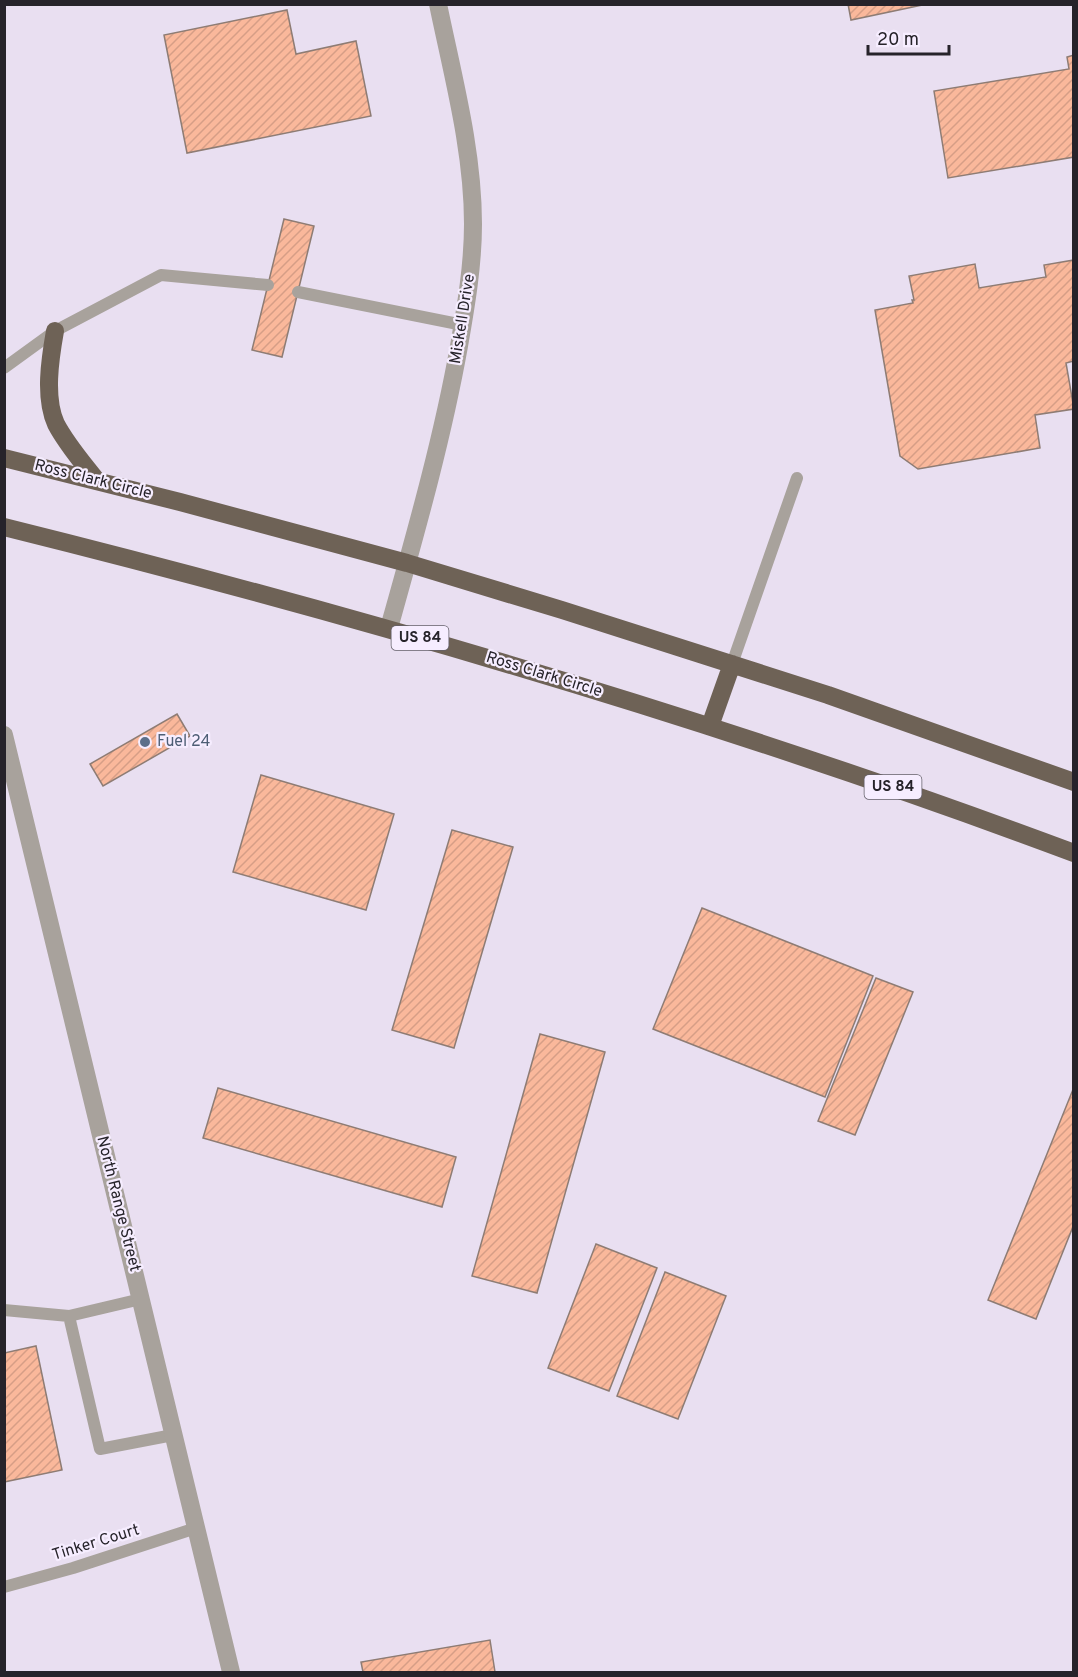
<svg xmlns="http://www.w3.org/2000/svg" width="1078" height="1677" font-family="Overpass,sans-serif">
  <defs>
    <pattern id="building-hatch" width="6" height="6" patternUnits="userSpaceOnUse" patternTransform="scale(1.5)"><rect width="6" height="6" fill="#fab89b"/><path d="M-1 1l2-2M0 6l6-6M5 7l2-2" fill="none" stroke="#d69e86"/></pattern>
  </defs>
  <rect width="100%" height="100%" fill="#e9dff1"/>
  <path fill="url(#building-hatch)" stroke="#8e7c74" stroke-width="1.5" d="M848,4H927L851,20Z
    M287,10L296,54L356,41L371,116L187,153L164,35Z
    M1074,55V157L948,178L934,91L1069,69L1067,57Z
    M284,219L314,226L282,357L252,350Z
    M1074,260V361L1066,363L1074,409L1035,415L1040,448L918,469L900,456L875,310L913,303L912,300H914L909,276L975,264L979,288L1046,277L1044,265Z
    M177,714L190,736L103,786L90,764Z
    M261,775L394,814L366,910L233,872Z
    M452,830L513,847L454,1048L392,1030Z
    M702,908L873,976L825,1097L653,1029Z
    M876,978L913,992L855,1135L818,1121Z
    M540,1034L605,1052L537,1293L472,1276Z
    M1074,1087V1224L1036,1319L988,1300Z
    M218,1088L456,1157L442,1207L203,1138Z
    M596,1244L657,1268L609,1391L548,1368Z
    M665,1272L726,1296L678,1419L617,1396Z
    M36,1346L62,1470L4,1482V1353Z
    M490,1640L495,1672H363L361,1662Z"/>
  <g fill="none" stroke-linecap="round" stroke-linejoin="round">
    <path stroke="#a8a29c" stroke-width="12" d="M298,292L463,325
      M4,368L55,331L161,275L268,285
      M732,664L797,478
      M4,1310L69,1316L141,1299
      M69,1316L100,1449L173,1435
      M4,1587L73,1568L196,1528"/>
    <path stroke="#a8a29c" stroke-width="18" d="M389,628C415,535 442,441 459,346C466,306 473,265 473,224C473,150 453,77 438,4"/>
    <path stroke="#a8a29c" stroke-width="18" d="M4,735L231,1672"/>
    <path stroke="#6e6256" stroke-width="18" d="M55,331C50,359 44,398 56,424C67,445 83,463 97,481
      M4,458L180,502L407,563L562,610L828,695L1074,782
      M4,527C366,617 724,722 1074,853
      M710,726L732,664"/>
  </g>
  <circle fill="#5c6f8a" stroke="#f6edff" stroke-width="2" cx="145" cy="742" r="6"/>
  <g text-anchor="middle" dominant-baseline="central" stroke-width="4.5" stroke-linejoin="round" paint-order="stroke">
    <g fill="#f6edff" stroke="#64606a" stroke-width="1.5">
      <rect x="391.5" y="626" width="57" height="24" rx="4.5"/>
      <rect x="864.5" y="775" width="57" height="24" rx="4.5"/>
    </g>
    <g font-size="15" font-weight="bold" fill="#26232a">
      <text x="420" y="638">US 84</text>
      <text x="893" y="787">US 84</text>
    </g>
    <g font-size="16" fill="#26232a" stroke="#f6edff">
      <text transform="translate(463 319) rotate(-81)">Miskell Drive</text>
      <text transform="translate(93 480) rotate(14)">Ross Clark Circle</text>
      <text transform="translate(544 675) rotate(17)">Ross Clark Circle</text>
      <text transform="translate(118 1204) rotate(76)">North Range Street</text>
      <text transform="translate(96 1543) rotate(-17)">Tinker Court</text>
    </g>
    <g font-size="16" fill="#4e5e75" stroke="#f6edff" text-anchor="start">
      <text x="157" y="742">Fuel 24</text>
    </g>
  </g>
  <rect width="1078" height="1677" fill="none" stroke="#26232a" stroke-width="12"/>
  <path d="M868 45v9h81v-9" fill="none" stroke="#26232a" stroke-width="3"/>
  <text x="877" y="45" font-size="18" fill="#26232a" stroke="#f6edff" stroke-width="4.5" paint-order="stroke">20 m</text>
</svg>
